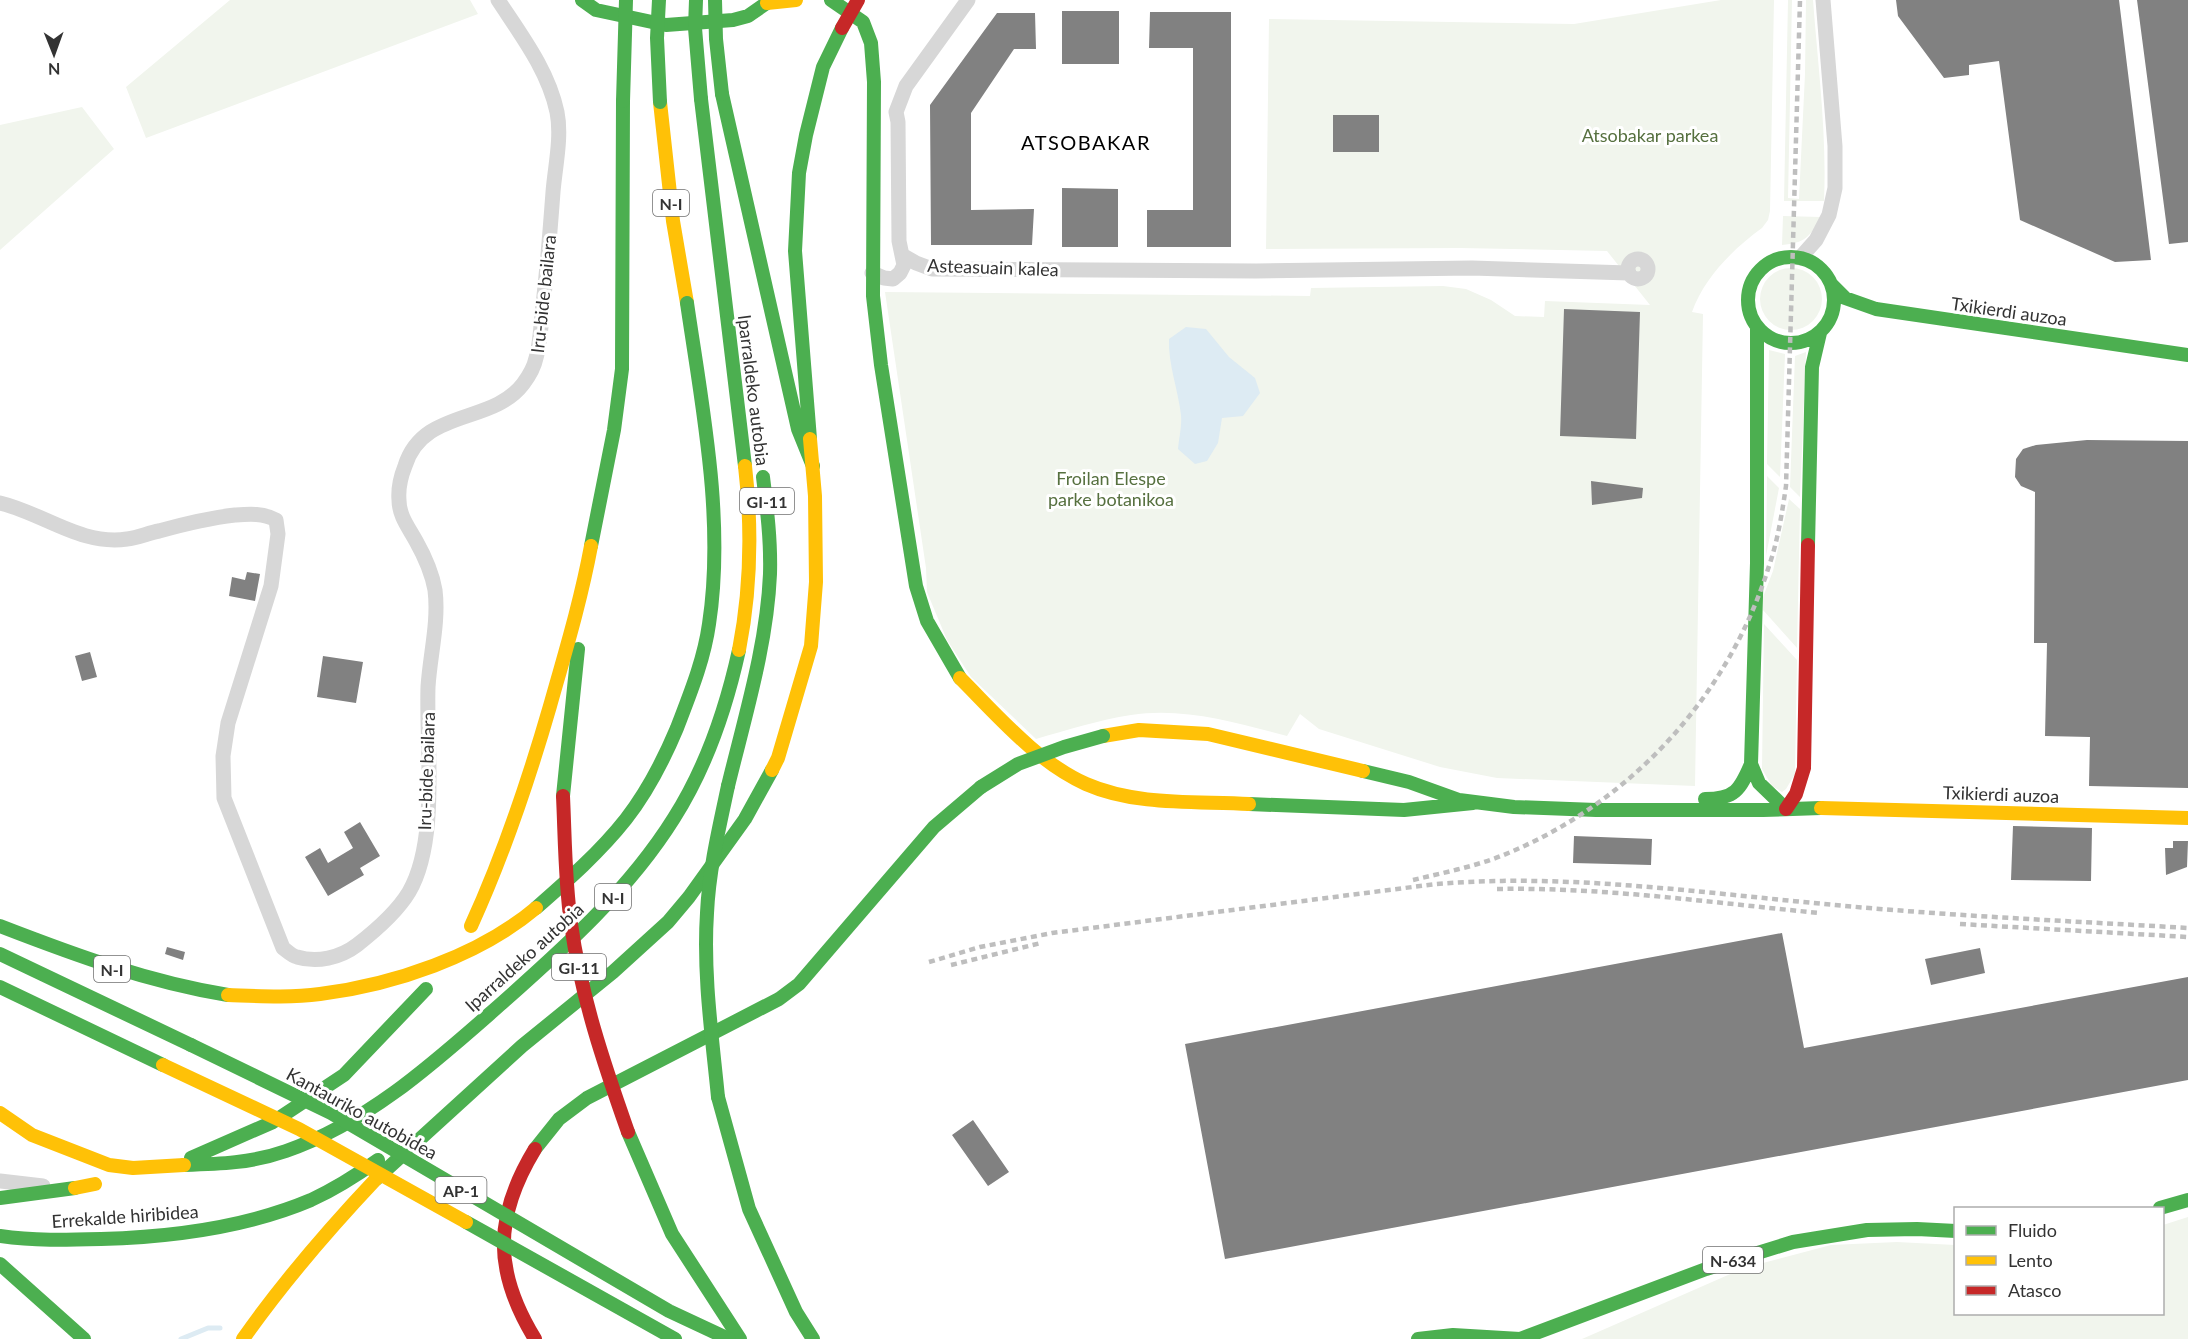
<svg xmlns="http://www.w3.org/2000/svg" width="2188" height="1339" font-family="Lato,sans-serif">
  <rect width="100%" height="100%" fill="#fff"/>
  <path fill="#f1f5ed" d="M230,0H470L478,14L146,138L126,87Z
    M1721,0H1774L1770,211L1768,220L1762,228C1733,249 1704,278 1692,312L1703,314L1695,786L1497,778L1440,767L1319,729L1300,714L1287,736C1236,723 1185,707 1131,715C1099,720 1067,730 1036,739L971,677L947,640L927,592L926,568L885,292L1310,296L1311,288L1443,286L1466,289L1491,300L1515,316L1544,317L1545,301L1650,305L1607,251L1460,248L1266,249L1269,19L1574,24Z
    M1788,0H1792L1788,198L1799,199L1805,74L1806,0H1813C1818,67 1827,134 1824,201H1784Z
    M82,107L114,149L0,250V125Z
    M1783,216L1821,217C1810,237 1805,243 1782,245Z
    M1760 299a31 31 0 1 1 62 0a31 31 0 1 1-62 0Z
    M1769,350L1785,354L1780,477L1767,464Z
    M1806,352L1800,497L1790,487L1795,356Z
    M1767,476L1779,488L1766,556Z
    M1789,499L1800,509L1797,648L1763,610V597L1773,571Z
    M1764,624L1797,660L1795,774L1786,789L1782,792L1772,786L1762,769Z
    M2188,1217V1339H1582L1744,1268L1831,1245L1897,1242L1955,1245L1956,1314H2162L2163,1225Z"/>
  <path fill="#ddebf3" d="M1186,327L1206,329L1229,357L1255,378L1260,393L1243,416L1222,418L1218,443L1207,461L1195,464L1178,449C1179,438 1182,426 1181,415C1178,389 1168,364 1169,339Z"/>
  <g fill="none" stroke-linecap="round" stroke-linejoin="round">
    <path stroke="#ddebf3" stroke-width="5" d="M181,1339L208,1328H220"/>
  </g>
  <path fill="#818181" d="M1896,0H2119L2151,260L2115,262L2020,220L1999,61L1969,65V75L1944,78L1898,16Z
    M2137,0H2188V242L2169,244Z
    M1062,11H1119V64H1062Z
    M1150,12H1231V247H1147V210H1193V48H1149Z
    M997,13H1035L1036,49H1014L971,113V210L1034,209L1032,245H931L930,105Z
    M1333,115H1379V152H1333Z
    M1062,188L1118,189V247H1062Z
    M1564,309L1640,312L1636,439L1560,436Z
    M2087,440L2188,441V788L2089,786L2090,737L2045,736L2047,643H2034L2035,492L2021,486L2015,477L2016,459L2023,449L2036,445Z
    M1591,481L1643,488L1642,498L1592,505Z
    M247,572L260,574L255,601L229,596L232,577L245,580Z
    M90,652L97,677L82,681L75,656Z
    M323,656L363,662L356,703L317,697Z
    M360,822L380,856L360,868L364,875L328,896L305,857L320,848L328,863L353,848L344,832Z
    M2013,826L2092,828L2091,881L2011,880Z
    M1574,836L1652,839L1651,865L1573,863Z
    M2173,841H2188L2187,867L2166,875L2165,848H2173Z
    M1782,933L1804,1048L2188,977V1080L1225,1259L1185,1044Z
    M167,947L185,952L183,960L165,954Z
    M1980,948L1985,973L1931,985L1925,959Z
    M973,1120L1009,1172L988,1186L952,1135Z"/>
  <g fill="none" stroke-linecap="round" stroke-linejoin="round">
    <path stroke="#d7d7d7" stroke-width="15" d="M902,255L916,263L932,269L1256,271L1472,268L1629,273
      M1800,258L1816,240L1829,215L1835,188V146L1823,0
      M1628 269a10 10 0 1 1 20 0a10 10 0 1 1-20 0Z
      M872,273L884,278L893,279L900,273L904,265L899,241L898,122L896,112L906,86L968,0
      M0,503C43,513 81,546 127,539C138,538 148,533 159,531C184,524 209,518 235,515C250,514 263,513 276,520L278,534L271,586L228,723L223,756L224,798L283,948C287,951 292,956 297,957C317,963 340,958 357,945C375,931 397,912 409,892C439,841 426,746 428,687C430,655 439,622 435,590C432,573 425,557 416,541C409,528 399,516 399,500C398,488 401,476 405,466C423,408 492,425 523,384C529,376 534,368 536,358C540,344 541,328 542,313C547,273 550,232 553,192C555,167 562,137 557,112C548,70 521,35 498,0
      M0,1181L43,1186"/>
    <path stroke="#4caf50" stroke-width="14" d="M582,0L596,10L666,25L733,20L748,16L771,0
      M831,0L863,22L871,43L874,82L873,296L881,365L916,586L927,621L960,678
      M722,94L798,429L813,466
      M701,99L745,466
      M1748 300a43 43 0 1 1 86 0a43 43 0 1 1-86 0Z
      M1832,285L1845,298L1876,309L2188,355
      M810,439L795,251L799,173L806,135L823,67L842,28
      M1808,545L1812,367L1820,333
      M591,546L614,430L622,369L623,101
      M1751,764L1759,783L1786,809
      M1363,771L1409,782L1459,800L1514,807L1596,810H1763L1821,808
      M728,786C745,716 767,645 770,574C771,541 767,509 763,477
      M563,796L578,649
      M1705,799C1735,799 1740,790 1751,764L1757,563V327
      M1249,804L1404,810L1473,803
      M0,926C75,955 148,982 228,995
      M0,954L191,1045
      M0,987L163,1065
      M718,1097L749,1209L796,1312L813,1339
      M628,1132L672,1234L740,1339
      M535,1149L559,1119L587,1098L779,999L799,984L934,827L981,787
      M191,1158L273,1122L344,1075L426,989
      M184,1165C219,1164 252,1163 286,1151C370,1122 437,1060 502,1003C565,947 629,890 674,818C707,766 726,709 739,650
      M376,1179L522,1046L613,972L668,922L689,897L745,819L772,770
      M0,1198L75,1188
      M2160,1208L2188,1200
      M0,1236C33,1241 67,1240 101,1239C172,1237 245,1228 311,1200C335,1189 357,1175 378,1160
      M0,1264L84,1339
      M1418,1339L1453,1335L1520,1339
      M1520,1339L1706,1269L1793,1242L1867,1230L1917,1229L1956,1231"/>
    <path stroke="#ffc107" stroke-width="14" d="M767,3L796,0
      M660,102L673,221L687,303
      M739,650C751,589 752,527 745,466
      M960,678C998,716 1037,762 1086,784C1136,806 1196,801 1249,804
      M1103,736L1139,730L1208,734L1363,771
      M772,770L778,758L811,646L816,582L815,496L810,439
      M1821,808L2188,818
      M471,926C504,854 528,782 550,706C565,653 581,600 591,546
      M0,1113L32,1135L109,1165L133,1168L184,1165
      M75,1188L95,1184
      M243,1339C283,1282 328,1230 376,1179"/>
    <path stroke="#c62828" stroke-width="14" d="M1786,809L1796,794L1804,768L1808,545
      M535,1149C493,1218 494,1272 535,1339"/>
    <path stroke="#bebebe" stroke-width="4.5" stroke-dasharray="6 4.5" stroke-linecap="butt" d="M1413,880C1442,873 1473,867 1501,856C1629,805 1728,698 1769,566C1778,540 1782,513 1786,486L1800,0
      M1497,889C1605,887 1713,903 1820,913
      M1960,924L2188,937
      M929,962L980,947L1052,933L1436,884C1569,873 1702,893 1835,905C1952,916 2070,921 2188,928
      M951,965L1041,943"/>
    <path stroke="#4caf50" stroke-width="14" d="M659,0L657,38L660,102
      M696,0L695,28L701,99
      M715,0L716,39L722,94
      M623,101L626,0
      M981,787L1018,764L1064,747L1103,736
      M536,908C568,880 600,852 626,819C647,792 664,759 677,728C690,694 704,660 709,624C725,520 702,406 687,303
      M191,1045L331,1113L669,1311L729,1339
      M718,1097C712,1036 703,974 707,913C709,870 719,828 728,786
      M466,1222L675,1339"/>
    <path stroke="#ffc107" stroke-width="14" d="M228,995C258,996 290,998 320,994C393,985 479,956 536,908
      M163,1065L299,1129L466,1222"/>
    <path stroke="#c62828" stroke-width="14" d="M842,28L858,0
      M563,796C565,839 565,882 571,924C581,996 604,1064 628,1132"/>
  </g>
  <g text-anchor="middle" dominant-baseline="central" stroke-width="6" stroke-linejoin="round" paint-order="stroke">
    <g fill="#fff" stroke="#707070" stroke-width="1.5">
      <rect x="653" y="190" width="36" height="26" rx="4.5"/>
      <rect x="740" y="488" width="54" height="26" rx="4.5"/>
      <rect x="595" y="884" width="36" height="26" rx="4.5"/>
      <rect x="552" y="954" width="54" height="26" rx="4.5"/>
      <rect x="94" y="956" width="36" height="26" rx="4.5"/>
      <rect x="435.5" y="1177" width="51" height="26" rx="4.5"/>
      <rect x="1703" y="1247" width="60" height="26" rx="4.5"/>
    </g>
    <g font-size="16" font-weight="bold" fill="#333">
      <text x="671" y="203">N-I</text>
      <text x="767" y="501">GI-11</text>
      <text x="613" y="897">N-I</text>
      <text x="579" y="967">GI-11</text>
      <text x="112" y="969">N-I</text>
      <text x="461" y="1190">AP-1</text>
      <text x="1733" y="1260">N-634</text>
    </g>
    <g font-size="18" fill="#56703f" stroke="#fff">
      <text x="1650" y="135">Atsobakar parkea</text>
      <text x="1111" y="478">Froilan Elespe<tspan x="1111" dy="21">parke botanikoa</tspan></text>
    </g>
    <g font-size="18" fill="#333" stroke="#fff">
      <text transform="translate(993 267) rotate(2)">Asteasuain kalea</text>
      <text transform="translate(543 294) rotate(-84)">Iru-bide bailara</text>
      <text transform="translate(2009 311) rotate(8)">Txikierdi auzoa</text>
      <text transform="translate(754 390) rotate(83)">Iparraldeko autobia</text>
      <text transform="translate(426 771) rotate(-88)">Iru-bide bailara</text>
      <text transform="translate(2001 794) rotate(2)">Txikierdi auzoa</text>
      <text transform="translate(524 957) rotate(-42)">Iparraldeko autobia</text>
      <text transform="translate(362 1113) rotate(29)">Kantauriko autobidea</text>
      <text transform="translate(125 1216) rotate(-4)">Errekalde hiribidea</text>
    </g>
    <g font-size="20" letter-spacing="1.5" fill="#000" stroke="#fff">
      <text x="1086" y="142">ATSOBAKAR</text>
    </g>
  </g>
  <rect x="1954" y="1207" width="210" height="108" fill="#ffffff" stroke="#adadad" stroke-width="1.5"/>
  <rect x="1966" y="1226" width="30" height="9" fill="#4caf50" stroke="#adadad" stroke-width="1.5"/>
  <text x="2008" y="1237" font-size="18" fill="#333333">Fluido</text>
  <rect x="1966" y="1256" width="30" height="9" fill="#ffc107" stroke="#adadad" stroke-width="1.5"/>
  <text x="2008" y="1267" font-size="18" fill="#333333">Lento</text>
  <rect x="1966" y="1286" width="30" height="9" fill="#c62828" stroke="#adadad" stroke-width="1.5"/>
  <text x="2008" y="1297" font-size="18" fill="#333333">Atasco</text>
  <g transform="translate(54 54) rotate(179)" stroke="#ffffff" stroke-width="4.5" paint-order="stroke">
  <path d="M0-4.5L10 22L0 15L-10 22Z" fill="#333333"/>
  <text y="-9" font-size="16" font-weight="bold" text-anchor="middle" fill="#333333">N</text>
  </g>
</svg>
